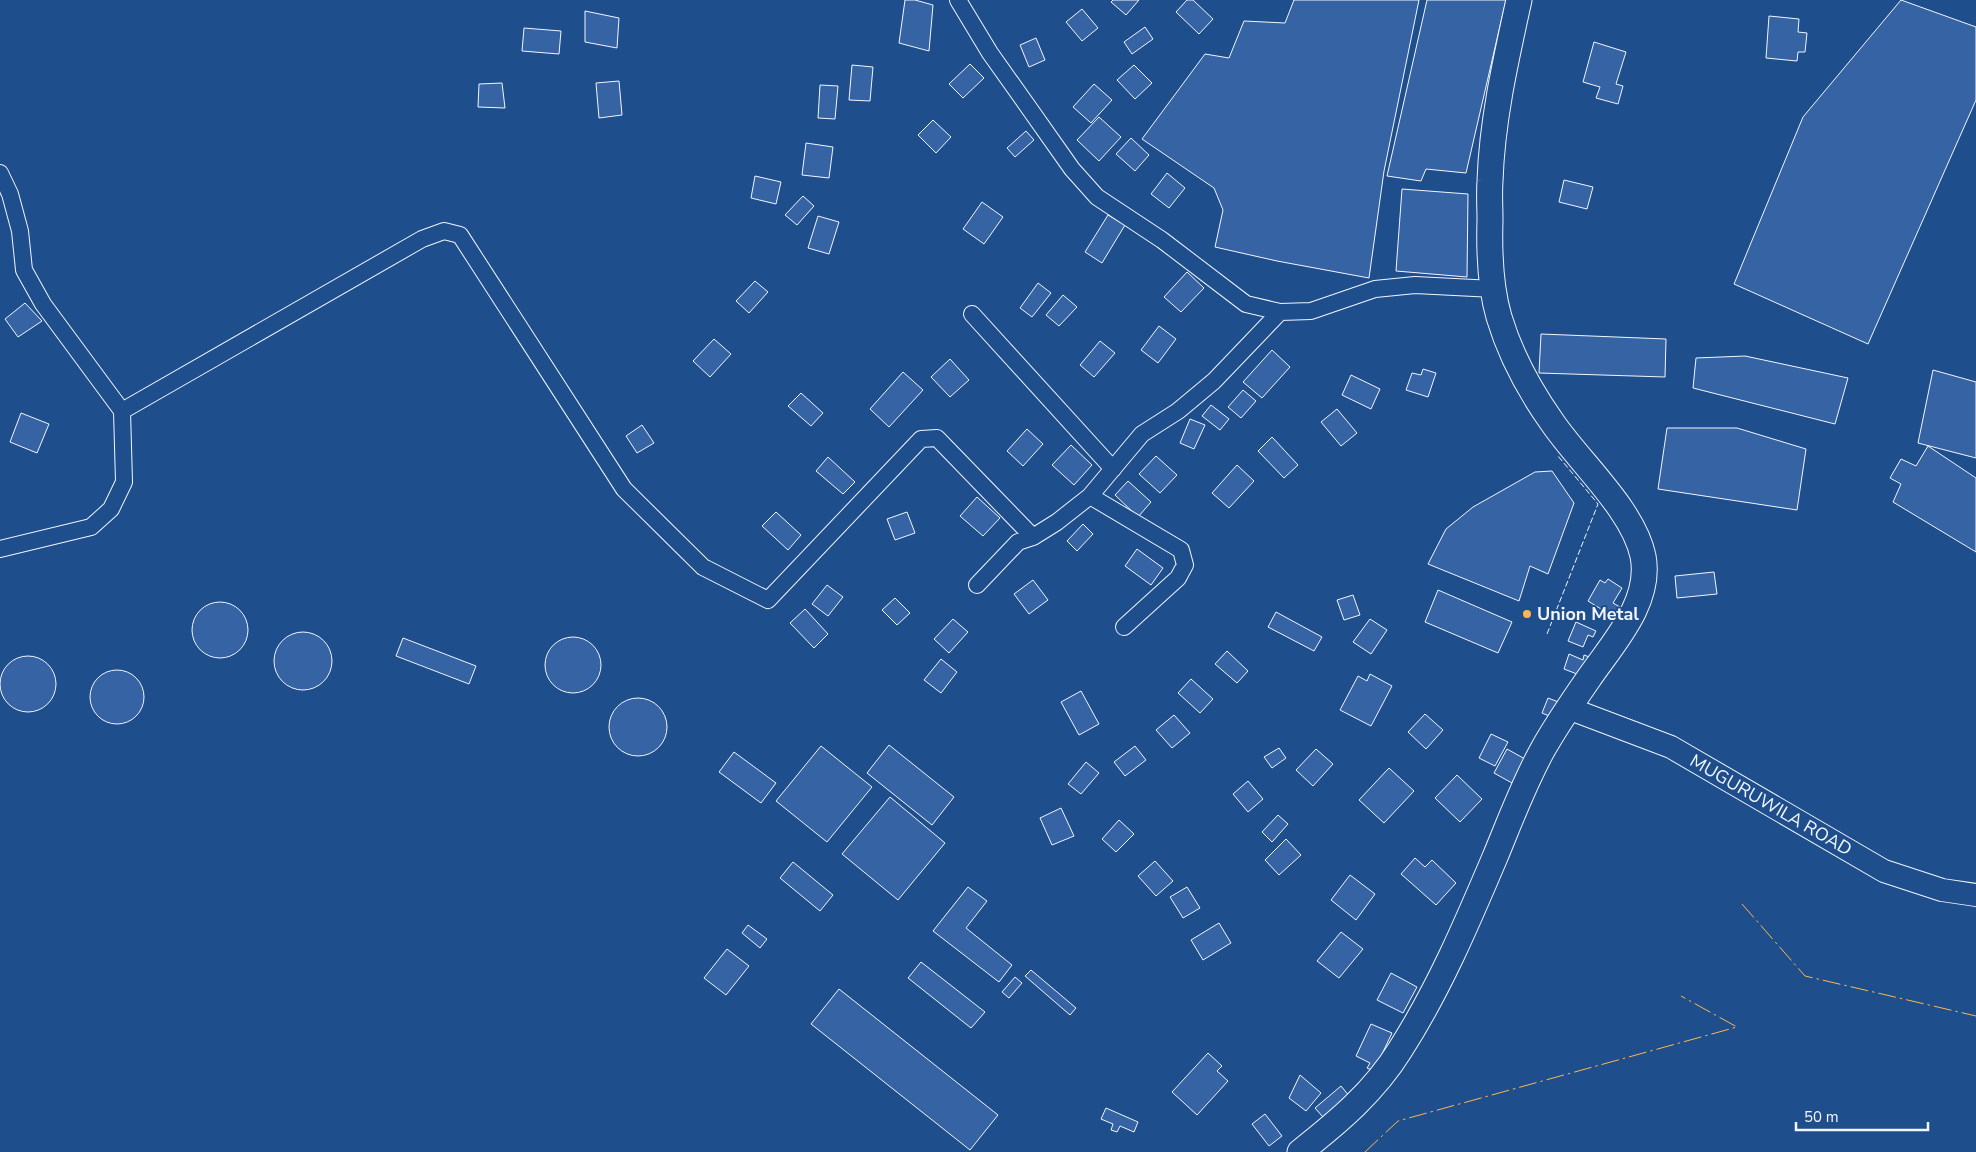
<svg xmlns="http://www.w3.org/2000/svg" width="1976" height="1152" font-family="'Nunito Sans',sans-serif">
  <rect width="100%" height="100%" fill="#1f4e8c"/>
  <path fill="#3563a3" stroke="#f2f6ff" d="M905,0H915L933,5L929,51L899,43Z
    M1113,0H1139L1126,15L1111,2Z
    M1187,0H1193L1213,19L1199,34L1176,12Z
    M1294,0H1419L1384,171L1369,278L1277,261L1215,247L1223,210L1214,188L1142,139L1205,54L1229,58L1244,21L1285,23Z
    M1427,0H1506L1466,173L1426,169L1421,181L1387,176Z
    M1901,0L1976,27V100L1868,344L1734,284L1803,117Z
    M1082,9L1098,28L1082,41L1066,22Z
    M585,11L619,18L617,48L585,42Z
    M1769,16L1799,19L1798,32L1807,33L1805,52H1798L1797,61L1766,58Z
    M1145,27L1153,39L1132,54L1124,42Z
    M524,28L561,31L559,54L522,51Z
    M1036,38L1045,60L1029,67L1020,45Z
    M1594,42L1626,52L1616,84L1623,86L1618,104L1596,98L1600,87L1583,82Z
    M970,64L984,78L963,98L949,84Z
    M852,65L873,67L870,101L849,100Z
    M1134,65L1152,83L1135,99L1117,80Z
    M619,81L622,115L599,118L596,83Z
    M502,83L505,108L478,107L479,84Z
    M1094,84L1112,100L1091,123L1073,107Z
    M820,85L838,86L835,119L818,118Z
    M1099,117L1121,137L1099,161L1077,140Z
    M933,120L951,137L936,153L918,135Z
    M1026,131L1034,140L1015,157L1007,148Z
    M1131,138L1149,155L1135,171L1116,154Z
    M806,143L833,147L829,178L802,175Z
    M1167,173L1185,188L1169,208L1151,194Z
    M755,176L781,182L776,204L751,198Z
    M1564,180L1593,187L1587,209L1559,202Z
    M1402,189L1468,194L1467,277L1396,271Z
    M803,196L814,206L797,225L785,215Z
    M982,202L1003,217L984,244L963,229Z
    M1108,215L1125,225L1102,263L1085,252Z
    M818,216L839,222L829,254L808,248Z
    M1187,272L1204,288L1181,312L1164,297Z
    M755,281L768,292L749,313L736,301Z
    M1038,283L1051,293L1032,317L1020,308Z
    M1063,295L1077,307L1059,326L1046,315Z
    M25,303L42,321L18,337L5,319Z
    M1159,326L1176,339L1158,363L1141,350Z
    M1541,334L1666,339L1665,377L1539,373Z
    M714,339L731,354L710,377L693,361Z
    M1100,341L1115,353L1094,377L1080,365Z
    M1272,350L1290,367L1262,398L1243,382Z
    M1745,356L1848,378L1835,424L1693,388L1696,358Z
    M950,359L969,380L950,397L931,377Z
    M1423,369L1436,373L1428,397L1406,390L1412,373L1421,375Z
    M1933,370L1976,382V458L1918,443Z
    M903,372L923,390L889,427L870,409Z
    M1351,375L1380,389L1371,409L1342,395Z
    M1243,390L1256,401L1241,418L1228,407Z
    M801,393L823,413L811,426L788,406Z
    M1211,405L1229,419L1220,430L1202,416Z
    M1337,409L1357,433L1341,446L1321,422Z
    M21,413L49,424L37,453L10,442Z
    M1190,419L1205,425L1194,449L1180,443Z
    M642,425L654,443L637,453L626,436Z
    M1667,428H1737L1806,449L1797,510L1658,489Z
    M1027,429L1043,444L1023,466L1007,451Z
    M1272,437L1298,465L1284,478L1258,451Z
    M1071,445L1092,465L1074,485L1052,465Z
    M1928,446L1976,478V552L1893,502L1901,484L1890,478L1901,459L1916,466Z
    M1156,456L1177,475L1160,493L1139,474Z
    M828,457L855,482L843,494L816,471Z
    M1237,465L1254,481L1229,508L1212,493Z
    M1552,471L1574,503L1548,574L1530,566L1519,601L1428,564L1446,529L1473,507L1535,472Z
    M1128,481L1151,502L1138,517L1115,495Z
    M977,497L1000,518L983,536L960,516Z
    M776,512L801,535L788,550L762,526Z
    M907,512L915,533L895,540L887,519Z
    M1083,524L1093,534L1077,551L1067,541Z
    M1137,549L1163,568L1151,585L1125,566Z
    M1714,572L1717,594L1677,598L1675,576Z
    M1608,579L1622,588L1613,603L1620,607L1614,617L1588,601L1600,580L1605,583Z
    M1033,580L1048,600L1029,614L1014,594Z
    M827,585L843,597L828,616L812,604Z
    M1438,590L1512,622L1498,653L1425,622Z
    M1353,595L1360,615L1344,620L1337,600Z
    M895,598L910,613L897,625L882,610Z
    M192 630a28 28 0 1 1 56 0a28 28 0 1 1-56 0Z
    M805,609L828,634L814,648L790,623Z
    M1276,612L1322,637L1314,651L1268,627Z
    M953,619L968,632L949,653L934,639Z
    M1370,619L1387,630L1371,654L1353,642Z
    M1576,622L1596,631L1593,637L1588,635L1583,647L1568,641Z
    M274 661a29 29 0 1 1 58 0a29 29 0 1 1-58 0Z
    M545 665a28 28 0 1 1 56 0a28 28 0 1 1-56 0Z
    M403,638L476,666L469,684L396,656Z
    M1227,651L1248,671L1237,683L1215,664Z
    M1569,654L1583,660L1584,655L1592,658L1586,673L1578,671L1577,674L1564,669Z
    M0 684a28 28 0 1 1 56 0a28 28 0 1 1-56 0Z
    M941,659L957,672L941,693L924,680Z
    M90 697a27 27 0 1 1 54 0a27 27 0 1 1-54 0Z
    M1370,674L1392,686L1371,726L1340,710L1358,676L1367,681Z
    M1191,679L1213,699L1200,713L1178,693Z
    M1081,691L1099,724L1079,735L1061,702Z
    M1548,698L1561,703L1554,718L1542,713Z
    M609 727a29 29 0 1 1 58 0a29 29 0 1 1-58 0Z
    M1425,714L1443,730L1426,749L1408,732Z
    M1174,715L1190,733L1172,748L1156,730Z
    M1491,734L1508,742L1495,766L1479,758Z
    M889,745L954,797L932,825L867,773Z
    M821,746L872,787L827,842L776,801Z
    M1135,746L1146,760L1125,776L1114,762Z
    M1279,748L1286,758L1272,768L1264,757Z
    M1316,749L1333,764L1313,786L1296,770Z
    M1507,749L1525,759L1512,783L1494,773Z
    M734,752L776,783L761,803L719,772Z
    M1086,762L1099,773L1081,794L1068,784Z
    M1389,768L1414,791L1384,823L1359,800Z
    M1457,775L1482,799L1460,822L1435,798Z
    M1248,781L1263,799L1248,812L1233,794Z
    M890,797L945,843L898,900L842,854Z
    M1061,808L1074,836L1052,845L1040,818Z
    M1278,815L1288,824L1272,842L1262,832Z
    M1119,820L1134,834L1116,852L1102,839Z
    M1286,839L1301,855L1279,875L1265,860Z
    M1415,858L1425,867L1432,860L1456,883L1436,905L1401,874Z
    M1155,861L1173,881L1156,896L1138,876Z
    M793,862L833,895L820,911L780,878Z
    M1350,875L1375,894L1356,920L1331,900Z
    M968,887L987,901L966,928L1012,965L999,982L933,931Z
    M1187,887L1200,908L1183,918L1170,897Z
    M1219,923L1231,943L1203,960L1191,940Z
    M748,925L767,939L760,948L742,933Z
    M1341,932L1363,949L1339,978L1317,961Z
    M727,949L749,966L726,995L704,978Z
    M921,962L985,1012L971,1028L908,978Z
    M1031,970L1076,1008L1070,1015L1025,976Z
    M1391,973L1417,987L1403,1013L1377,1000Z
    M1015,977L1022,983L1009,998L1002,992Z
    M839,989L998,1115L970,1150L811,1024Z
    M1371,1024L1392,1033L1374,1071L1367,1068L1370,1063L1356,1056Z
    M1208,1053L1222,1066L1217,1071L1228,1081L1197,1115L1172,1092Z
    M1300,1075L1321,1093L1306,1111L1289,1098Z
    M1341,1086L1354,1102L1329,1124L1315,1108Z
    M1106,1108L1138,1122L1134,1132L1120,1126L1117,1132L1111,1130L1113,1124L1101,1119Z
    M1265,1114L1282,1136L1269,1146L1252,1124Z"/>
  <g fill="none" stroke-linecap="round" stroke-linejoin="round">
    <defs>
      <path id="street" d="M958,0L990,53L1029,108L1072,169L1097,197L1162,240L1246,304L1280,312L1311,311L1375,289L1415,285L1494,289
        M0,173L10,194L20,231L24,270L43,304L122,411
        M972,314L1113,469
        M1090,496L1181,550L1185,565L1178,578L1124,627
        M0,549L91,527L111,509L124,482L122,411L422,239L444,231L460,235L624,489L703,567L768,600L921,439L937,438L1033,537
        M977,585L1018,542L1033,537L1057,522L1090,496L1142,434L1178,411L1214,381L1280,312"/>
      <path id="secondary" d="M1568,708L1671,747L1884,871L1942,890L1976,895"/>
      <path id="primary" d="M1300,1152C1338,1122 1374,1092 1400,1050C1439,989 1467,923 1495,857C1510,821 1524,783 1543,749C1557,724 1573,701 1589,678C1613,643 1652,602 1643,556C1633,509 1579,462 1552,422C1530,391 1510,354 1499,317C1490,286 1489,252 1490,220C1490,207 1489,194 1490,181C1492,120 1506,59 1519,0"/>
    </defs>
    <use href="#street" stroke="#f2f6ff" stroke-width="18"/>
    <use href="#secondary" stroke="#f2f6ff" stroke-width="24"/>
    <use href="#primary" stroke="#f2f6ff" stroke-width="27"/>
    <use href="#street" stroke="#1f4e8c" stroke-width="16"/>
    <use href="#secondary" stroke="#1f4e8c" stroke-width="22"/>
    <use href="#primary" stroke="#1f4e8c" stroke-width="25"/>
    <path stroke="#f2f6ff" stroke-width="1" stroke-dasharray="6 2.5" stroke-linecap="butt" d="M1547,634L1598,504L1558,456"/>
    <path stroke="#ffb74d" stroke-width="1" stroke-dasharray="18 4 2.5 4" stroke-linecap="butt" d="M1742,904L1805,976L1976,1016
      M1365,1152L1398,1121L1737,1027L1681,996"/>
  </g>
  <circle fill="#ffb74d" stroke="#1f4e8c" stroke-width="2" cx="1527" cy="614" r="5"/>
  <g text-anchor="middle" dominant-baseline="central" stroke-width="4" stroke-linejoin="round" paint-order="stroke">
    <g font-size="18" font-weight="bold" fill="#f2f6ff" stroke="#1f4e8c" text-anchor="start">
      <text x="1537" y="614">Union Metal</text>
    </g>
    <g font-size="18" fill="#f2f6ff" stroke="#1f4e8c">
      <text transform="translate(1771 805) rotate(30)">MUGURUWILA ROAD</text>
    </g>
  </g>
  <path d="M1796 1122v8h132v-8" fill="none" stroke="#f2f6ff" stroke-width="2.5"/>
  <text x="1804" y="1122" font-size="15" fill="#f2f6ff" stroke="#1f4e8c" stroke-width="4" paint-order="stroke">50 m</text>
</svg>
